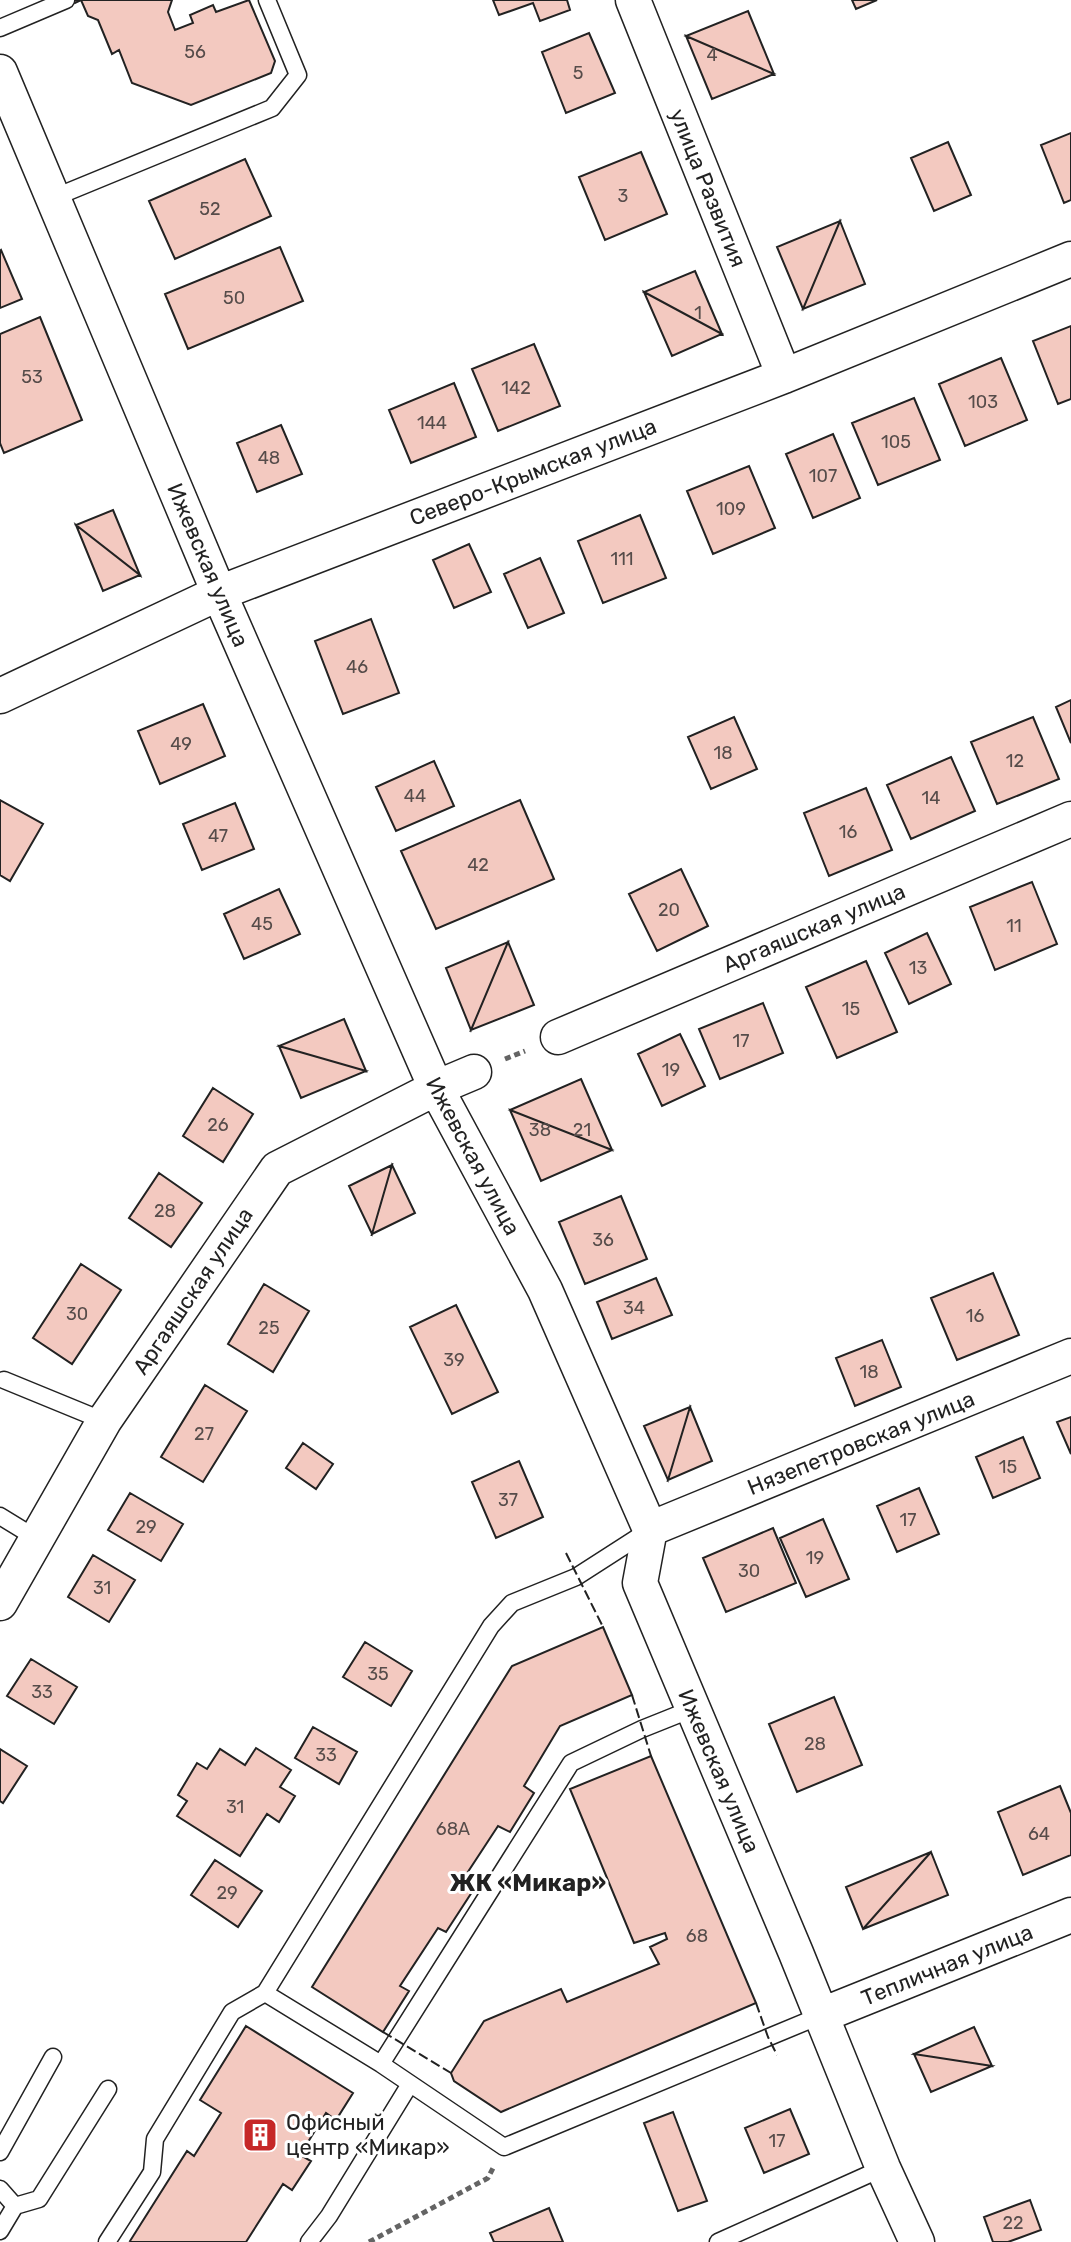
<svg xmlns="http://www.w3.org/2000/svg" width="1071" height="2242" font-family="Rubik,sans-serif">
  <rect width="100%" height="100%" fill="#fff"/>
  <path fill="#f3c9c0" stroke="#222" stroke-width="2" d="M73,0H172L168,12L175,30L193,23L190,15L213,5L216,12L249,0L275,61L271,73L191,105L132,83L119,50L112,54L98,20L88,16L81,0L75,3Z
    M493,0H567L570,10L540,21L533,3L499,15Z
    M852,0H877L856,9Z
    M748,11L774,74L686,36Z
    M589,33L615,93L566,113L542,52Z
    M686,36L774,74L712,99Z
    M1071,133V200L1064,203L1041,145Z
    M948,142L971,195L934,211L911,158Z
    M641,152L667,214L605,240L579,177Z
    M245,159L271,216L175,259L149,201Z
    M840,221L865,284L803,309Z
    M840,221L803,309L777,247Z
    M280,247L303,301L188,349L165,294Z
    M1,250L22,299L0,308V251Z
    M695,271L722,334L644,292Z
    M644,292L722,334L672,356Z
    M40,317L82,420L4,453L0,443V334Z
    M1071,326V399L1058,404L1033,341Z
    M534,344L560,406L498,431L472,369Z
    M1001,358L1027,420L965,446L939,384Z
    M454,383L476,437L411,463L389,410Z
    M914,398L940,460L878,485L852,423Z
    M281,425L302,474L257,492L237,443Z
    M833,434L860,498L813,518L786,454Z
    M749,466L775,528L713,554L687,491Z
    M113,510L140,575L76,525Z
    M640,515L666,578L603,603L578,541Z
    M76,525L140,575L103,591Z
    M469,544L491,592L454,608L433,560Z
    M540,558L564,613L528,628L504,574Z
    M371,619L399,693L343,714L315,641Z
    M1071,700V743L1056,707Z
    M203,704L225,756L160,784L138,731Z
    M734,717L757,769L711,789L688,737Z
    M1033,717L1059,779L997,804L971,742Z
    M951,757L975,811L911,839L887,785Z
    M434,761L454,806L396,831L376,787Z
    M866,788L892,850L829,876L804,813Z
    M0,800L43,824L10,881L0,875Z
    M520,800L554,879L436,929L401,851Z
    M235,803L254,849L202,870L183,824Z
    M681,869L708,926L657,951L629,894Z
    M1032,882L1057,944L995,970L970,907Z
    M279,889L300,934L244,959L224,914Z
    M927,933L951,984L909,1004L885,953Z
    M508,942L534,1005L471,1030Z
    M508,942L471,1030L446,968Z
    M866,961L897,1032L837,1058L806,987Z
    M763,1003L783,1053L720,1079L699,1029Z
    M344,1019L366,1071L279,1046Z
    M680,1034L705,1086L662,1106L638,1054Z
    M279,1046L366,1071L301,1098Z
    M581,1079L612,1150L510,1110Z
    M213,1088L253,1114L223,1162L183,1136Z
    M510,1110L612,1150L541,1181Z
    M392,1165L372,1234L349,1186Z
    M392,1165L415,1213L372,1234Z
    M159,1173L202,1203L171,1247L129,1218Z
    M621,1196L647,1259L585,1284L559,1222Z
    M81,1264L121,1290L72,1364L33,1338Z
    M993,1273L1019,1335L957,1360L931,1298Z
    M656,1278L672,1315L612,1339L597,1302Z
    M264,1284L309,1311L273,1372L228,1344Z
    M456,1305L498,1392L452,1414L410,1327Z
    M882,1340L901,1387L855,1406L836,1358Z
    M205,1385L247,1411L203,1482L161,1457Z
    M690,1407L668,1480L644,1426Z
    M690,1407L712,1461L668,1480Z
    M1071,1417V1454L1057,1422Z
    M1023,1437L1040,1478L993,1498L976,1457Z
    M303,1443L333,1464L316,1489L286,1468Z
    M519,1461L543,1517L496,1538L472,1482Z
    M919,1488L939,1534L897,1552L877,1506Z
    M130,1493L183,1524L161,1561L108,1530Z
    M823,1519L849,1579L806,1597L780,1538Z
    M773,1528L796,1583L726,1612L703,1558Z
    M93,1555L135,1580L109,1622L68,1597Z
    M603,1627L632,1695L560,1726L524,1786L534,1793L510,1832L498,1826L460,1884L472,1892L446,1932L438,1928L400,1986L409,1991L383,2032L312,1987L512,1666Z
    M365,1642L412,1671L391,1706L343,1677Z
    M31,1659L77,1687L54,1724L7,1696Z
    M834,1697L862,1765L797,1792L769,1724Z
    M313,1727L357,1752L339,1784L295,1758Z
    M256,1748L291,1770L280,1787L295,1796L279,1822L267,1814L240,1856L177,1816L187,1801L178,1795L197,1763L207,1769L220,1749L245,1765Z
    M0,1749L27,1766L3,1803L0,1801Z
    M651,1756L756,2003L501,2112L454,2081L451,2073L484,2021L561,1989L567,2002L659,1964L650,1947L667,1939L665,1933L634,1943L570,1789Z
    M1060,1786L1071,1813V1855L1023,1875L998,1812Z
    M931,1852L948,1895L863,1929Z
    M931,1852L863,1929L846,1887Z
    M215,1860L262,1891L238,1927L191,1895Z
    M246,2026L353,2093L336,2120L326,2113L300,2155L311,2161L292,2190L283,2184L246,2242H132L130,2241L187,2151L194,2156L221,2113L200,2100Z
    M974,2027L992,2066L914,2054Z
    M914,2054L992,2066L931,2092Z
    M790,2109L809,2154L764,2173L745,2128Z
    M673,2112L707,2201L678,2211L644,2123Z
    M1030,2200L1041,2230L1008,2242H993L984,2217Z
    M549,2208L563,2242H494L490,2233Z"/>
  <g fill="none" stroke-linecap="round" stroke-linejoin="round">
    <defs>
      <path id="lane" d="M0,28L66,0
        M53,198L272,108L298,75L267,0
        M4,1380L104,1421
        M0,1516L39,1540
        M646,1532L576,1577L512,1603L491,1626L265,1993L381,2064L504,2147L822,2015
        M381,2064L571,1763L642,1729L692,1709
        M0,2152L53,2057
        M0,2189L15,2206
        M0,2231L15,2206L39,2199L108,2089
        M107,2242L152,2172L155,2139L232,2012L265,1993
        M309,2242L329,2216L410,2084
        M718,2242L883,2168"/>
      <path id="street" d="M633,0L784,376
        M0,72L219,593L436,1088L545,1290L650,1529L640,1583L796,1953L883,2168L917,2242
        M0,696L219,593L784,376L1071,259
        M558,1037L1071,819
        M650,1529L1071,1356
        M0,1603L104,1421L277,1169L436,1088L474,1072
        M822,2015L1071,1915"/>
    </defs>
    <use href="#lane" stroke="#222" stroke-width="19"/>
    <use href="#street" stroke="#222" stroke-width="37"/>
    <path stroke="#646464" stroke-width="5" stroke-dasharray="6 4" stroke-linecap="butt" d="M505,1059L525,1051
      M369,2242L488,2178L493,2168"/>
    <use href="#lane" stroke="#fff" stroke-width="16"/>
    <use href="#street" stroke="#fff" stroke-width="34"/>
    <path stroke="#222" stroke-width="2" stroke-dasharray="10 4" stroke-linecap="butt" d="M566,1553L603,1627
      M632,1695L651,1756
      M756,2003L768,2037L777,2055
      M383,2032L451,2073"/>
  </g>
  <defs>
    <symbol id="building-square" viewBox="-11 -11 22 22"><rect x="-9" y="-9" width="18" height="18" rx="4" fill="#c62828" stroke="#fff"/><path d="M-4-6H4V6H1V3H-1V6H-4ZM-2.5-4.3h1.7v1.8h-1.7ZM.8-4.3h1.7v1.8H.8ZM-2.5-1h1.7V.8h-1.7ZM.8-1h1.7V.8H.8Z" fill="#fff"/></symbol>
  </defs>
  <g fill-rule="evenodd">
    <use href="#building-square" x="240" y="2115" width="40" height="40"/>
  </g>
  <g text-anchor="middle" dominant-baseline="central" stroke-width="6" stroke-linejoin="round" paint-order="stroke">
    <g font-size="18" fill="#564c4a">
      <text x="195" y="52">56</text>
      <text x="712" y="55">4</text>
      <text x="578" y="73">5</text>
      <text x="623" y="196">3</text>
      <text x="210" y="209">52</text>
      <text x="234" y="298">50</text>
      <text x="698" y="313">1</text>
      <text x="32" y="377">53</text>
      <text x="516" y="388">142</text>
      <text x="983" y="402">103</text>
      <text x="432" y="423">144</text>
      <text x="896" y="442">105</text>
      <text x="269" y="458">48</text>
      <text x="823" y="476">107</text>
      <text x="731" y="509">109</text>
      <text x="622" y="559">111</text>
      <text x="357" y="667">46</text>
      <text x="181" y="744">49</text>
      <text x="723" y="753">18</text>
      <text x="1015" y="761">12</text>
      <text x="415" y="796">44</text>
      <text x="931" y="798">14</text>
      <text x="848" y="832">16</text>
      <text x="218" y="836">47</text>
      <text x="478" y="865">42</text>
      <text x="669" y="910">20</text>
      <text x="262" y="924">45</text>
      <text x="1014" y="926">11</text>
      <text x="918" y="968">13</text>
      <text x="851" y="1009">15</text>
      <text x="741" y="1041">17</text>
      <text x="671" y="1070">19</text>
      <text x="218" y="1125">26</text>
      <text x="540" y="1130">38</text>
      <text x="582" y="1130">21</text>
      <text x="165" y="1211">28</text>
      <text x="603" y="1240">36</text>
      <text x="634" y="1308">34</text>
      <text x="77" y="1314">30</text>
      <text x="975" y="1316">16</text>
      <text x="269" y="1328">25</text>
      <text x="454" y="1360">39</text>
      <text x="869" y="1372">18</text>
      <text x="204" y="1434">27</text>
      <text x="1008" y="1467">15</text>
      <text x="508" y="1500">37</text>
      <text x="908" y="1520">17</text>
      <text x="146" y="1527">29</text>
      <text x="815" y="1558">19</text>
      <text x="749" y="1571">30</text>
      <text x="102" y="1588">31</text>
      <text x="378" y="1674">35</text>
      <text x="42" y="1692">33</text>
      <text x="815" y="1744">28</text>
      <text x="326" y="1755">33</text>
      <text x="235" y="1807">31</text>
      <text x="453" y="1829">68А</text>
      <text x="1039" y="1834">64</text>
      <text x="227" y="1893">29</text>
      <text x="697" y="1936">68</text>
      <text x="777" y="2141">17</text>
      <text x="1013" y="2223">22</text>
    </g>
    <g font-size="22" fill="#222" stroke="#fff">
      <text transform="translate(708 188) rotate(68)">улица Развития</text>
      <text transform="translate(533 472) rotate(-21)">Северо-Крымская улица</text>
      <text transform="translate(208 565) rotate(67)">Ижевская улица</text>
      <text transform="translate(814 928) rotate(-23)">Аргаяшская улица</text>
      <text transform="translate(473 1156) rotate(62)">Ижевская улица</text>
      <text transform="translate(193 1291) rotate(-56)">Аргаяшская улица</text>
      <text transform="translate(861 1443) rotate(-22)">Нязепетровская улица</text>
      <text transform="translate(719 1771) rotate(67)">Ижевская улица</text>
      <text transform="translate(947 1965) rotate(-22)">Тепличная улица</text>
    </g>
    <g font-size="22" fill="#222" stroke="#fff" text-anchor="start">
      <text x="286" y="2122">Офисный<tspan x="286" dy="25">центр «Микар»</tspan></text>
    </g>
    <g font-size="24" font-weight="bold" fill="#222" stroke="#fff">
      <text x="528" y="1883">ЖК «Микар»</text>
    </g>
  </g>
</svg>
